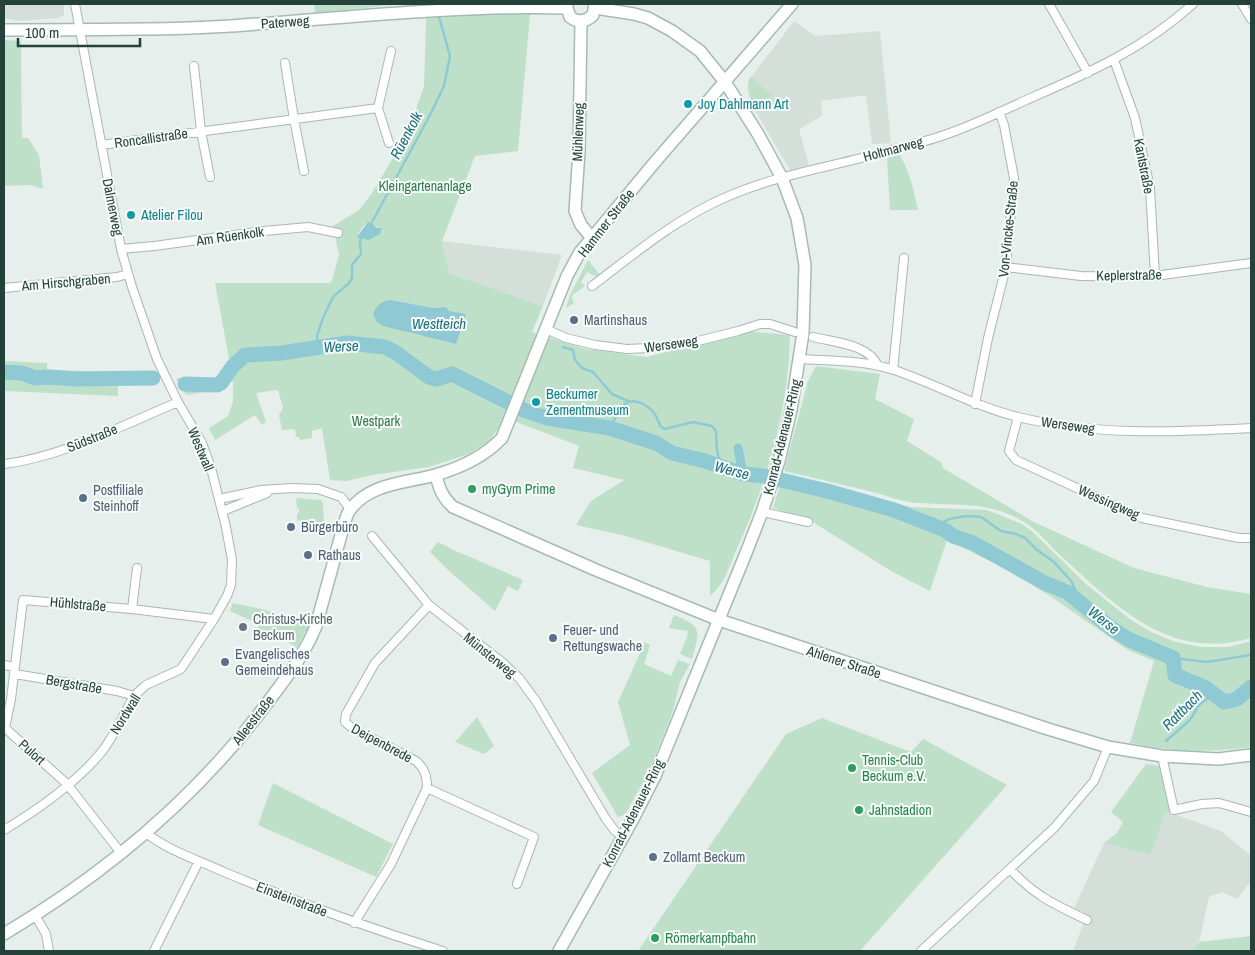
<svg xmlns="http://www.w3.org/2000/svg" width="1255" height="955" font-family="'Archivo Narrow',sans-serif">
  <rect width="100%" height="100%" fill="#e6efeb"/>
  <path fill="#d4dfda" d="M4,4H64V15L58,18L18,21L4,18Z
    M794,21L815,36L880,31L891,143L872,144L866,95L821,101L822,116L799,129L809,165L790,170L753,107L748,91L749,80Z
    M442,241L562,255L543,306L449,273Z
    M1166,811L1221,831L1251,856V881L1237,899L1222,892L1209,897L1199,942L1193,951H1073L1086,917L1073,911L1104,843L1150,855Z"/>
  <path fill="#bfe0c8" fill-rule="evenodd" d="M314,4H403L315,13Z
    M424,4H531L518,151L475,156L442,241L449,273L543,306L532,332L586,349L647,357L746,331L790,335C789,410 766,486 735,553C729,568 723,586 710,596V561L622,535L576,525L591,501L624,480L573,468L579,446L506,418L489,441L469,454L429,467L372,475L347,481L330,480L322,428L312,431V438L300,440L299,437H296L295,429L282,430L279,415L283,408L278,390L256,393L266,422L262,425L255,415L215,440L209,428L228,416L233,401V381L214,391L186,395L176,378L216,382C224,379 225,370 230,364L215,283H331L339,255L333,226L359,210L372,193L406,136L424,87L426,21ZM364,225L379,228L366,239L358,234ZM392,300L449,311L423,336L406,332Z
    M4,40L21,41L22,138H28L39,155L43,189L31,185L4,186Z
    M751,76L772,96L753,107C750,97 745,86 751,76Z
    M900,155C910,173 914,191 918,210H890L887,158Z
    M588,260L601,276H595L587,272L581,282L585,286L571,296L574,303L566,308L570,295Z
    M4,361L47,363V370L153,373L158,384H118V396L4,391Z
    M816,366L880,374L875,399L914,419L907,441L941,462L943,468L1034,522L1134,568L1207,587L1251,594V638C1169,662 1116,606 1060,555C1048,544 1038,530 1024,522C994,504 969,505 936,504C927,503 918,504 909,502C896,500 883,494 869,491C841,484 813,478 784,471L808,381Z
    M783,475L910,507L987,510L1022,524L1033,532L1087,585L1131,620L1151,632L1173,641L1200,647H1228L1251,641V747C1207,753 1173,752 1130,743L1154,661L1128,650L1050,596L1002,567L947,540L930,591L891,571L808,519L773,508Z
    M296,498L321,500L323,503L324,528L297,520V513H299V508L297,509Z
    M438,542L456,551L523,580L518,591L508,586L495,611L448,570L430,552Z
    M233,603L266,610L309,625L297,648L276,634L270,642L257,635L258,626L254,622L230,611Z
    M674,615C703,627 700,630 692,659L680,654L687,637L688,631L669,628Z
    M645,642L650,645L644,664L671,676L678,660L690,664L680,682L673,711L649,771L625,815L618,817L592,773L630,745L618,702Z
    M477,717L494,746L484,754L455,742Z
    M822,718L911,752L923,739L1007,785L860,951H638L786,734Z
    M1146,764L1161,766L1170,813L1166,812L1150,855L1104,843L1117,833L1123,822L1111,812Z
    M273,783L393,844L376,877L258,825Z
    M1251,936V951H1193L1199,942Z"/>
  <path fill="#8ec9d4" d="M368,222L373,224L376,228H382L380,234L369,240L357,237Z
    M391,300L434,308L446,307L449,311L466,314L456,344L383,326L377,322L373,314C377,305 381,301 391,300Z"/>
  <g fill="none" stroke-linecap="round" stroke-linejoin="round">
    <path stroke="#8ec9d4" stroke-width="2.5" d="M371,224L430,115L444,86L450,56L438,13
      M318,346L317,336L323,318L333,297L349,283L352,278V265L361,254L360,240L363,234
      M563,347L573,350L575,360L582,368L593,372L612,394L630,402
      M609,428C614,421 619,410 625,404C634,397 648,405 654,413C657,417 659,423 661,427L665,429L693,422L712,426L716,431L717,451L721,467
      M936,526L949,519L966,516L981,517L1001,531L1016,534L1025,538L1037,550L1054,562L1072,582L1079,601
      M1173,658L1207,662L1251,655
      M1166,741L1190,720L1199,705L1213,694"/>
    <path stroke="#8ec9d4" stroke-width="9" d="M738,448L743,474"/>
    <path stroke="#8ec9d4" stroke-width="15" d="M4,372L22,373L35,378L50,377L75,379L153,378
      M185,384L217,385L221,383L233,366L245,355L281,353L347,343L385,347L395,352L429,377L436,379L452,374L526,411L547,418L609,428L656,443L672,453L705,461L743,474L764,476L827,491L894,510L945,530L953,536L973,543L1045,583L1067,592L1111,628L1128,639L1173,658L1175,675L1206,688L1224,702L1237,699L1251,687"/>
    <defs>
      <path id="street" d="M1049,4L1088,73
        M1242,4L1251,19
        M1114,60L1135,118L1150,188L1155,276
        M285,63L294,119L304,171
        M194,66L201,131L210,177
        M378,108L389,143
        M101,145L378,108L391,51
        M121,249L154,246L264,231L308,227L338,233
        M1006,267L1081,276L1147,277L1251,263
        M592,286C634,254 676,219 724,198C775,175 831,167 884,152C906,146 929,141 950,133C978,123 1006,109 1033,97C1093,71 1144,48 1193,4
        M4,288L117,277L128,274
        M546,329L566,338L595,345L627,349L649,348L694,342L738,331L760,324H770L795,332
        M813,337C833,342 869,344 878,366
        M800,359C831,361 864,360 894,370C936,384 974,406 1018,417C1097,436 1171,432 1251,428
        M893,370L904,258
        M975,404L988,338L1006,267L1014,178L1004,125L999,112
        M1018,417L1009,451L1016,460L1142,518L1239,538H1251
        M4,464C62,457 123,425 178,402
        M219,499L261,490L292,488L318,489L341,497L350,509
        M223,511L267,493
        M762,512L808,522
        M372,536L429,605L503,663L519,678L536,701L606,819L615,831L623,836
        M132,609L137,568
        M4,665L15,667
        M15,674L117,691L134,696
        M4,727L67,784L121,853
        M5,728L11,699L23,600L132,609L214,619
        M1162,756L1174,810L1202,804L1219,803L1251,812
        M427,788L534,837L517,884
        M4,830C36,811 80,780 103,750C115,734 124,714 134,696L146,685L181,669L214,619L227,596L231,585L232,560L226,527L211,468L202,443L178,402L157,359L132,287L121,249L75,4
        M146,833C169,851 198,860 224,872C296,902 369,928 443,951
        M1010,869C1036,897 1054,904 1087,920
        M35,915L46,934L49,951
        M354,923L391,864L427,788C427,776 425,769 416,761L352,728L345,722L346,714L375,663L429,605
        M154,951L199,861
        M921,951L1054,828L1094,781L1108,747"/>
      <path id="secondary" d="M567,4V8L570,17C578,23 586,22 593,15L595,4
        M581,21L579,151L575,211L581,225L592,238
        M4,30C79,29 155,31 231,26C342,18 455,5 567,8
        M436,475C439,488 442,497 453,507L596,570L719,620L1048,729L1108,747L1162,756L1218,759L1251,755
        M4,934C105,874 197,797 268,702C286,678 305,654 316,626L344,524C346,519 347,513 350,510C369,483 407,483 435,475C460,468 484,457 502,438L567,276L580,252L592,238L655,162L792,4
        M559,951L633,819L655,776L746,553L762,512L779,461L791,410L803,333L805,265L797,218L782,178L758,134L725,82L700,51L672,31L648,18L634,14L595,8"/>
    </defs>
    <use href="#street" stroke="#a8b8b2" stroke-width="10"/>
    <use href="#secondary" stroke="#a4bbb3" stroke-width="14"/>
    <use href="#street" stroke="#fff" stroke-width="8"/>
    <use href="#secondary" stroke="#fff" stroke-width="11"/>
  </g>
  <g fill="#0f9aa8" stroke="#f7fbf9" stroke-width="2">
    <circle cx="688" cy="104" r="5"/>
    <circle cx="131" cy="215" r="5"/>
    <circle cx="536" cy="402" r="5"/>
  </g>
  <g fill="#5c6f8a" stroke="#f7fbf9" stroke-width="2">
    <circle cx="574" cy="320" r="5"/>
    <circle cx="83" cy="498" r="5"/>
    <circle cx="291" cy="527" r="5"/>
    <circle cx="308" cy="555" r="5"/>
    <circle cx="553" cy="638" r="5"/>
    <circle cx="225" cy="662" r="5"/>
    <circle cx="653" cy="857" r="5"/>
  </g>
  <g fill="#2e9e5b" stroke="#f7fbf9" stroke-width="2">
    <circle cx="472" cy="489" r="5"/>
    <circle cx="852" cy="768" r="5"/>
    <circle cx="859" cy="810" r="5"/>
    <circle cx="655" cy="938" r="5"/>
  </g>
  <circle fill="#6b7280" stroke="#f7fbf9" stroke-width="2" cx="243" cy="627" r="5"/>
  <g text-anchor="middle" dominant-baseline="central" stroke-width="4" stroke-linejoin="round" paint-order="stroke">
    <g font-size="14" fill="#24423a" stroke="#f7fbf9">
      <text transform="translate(285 22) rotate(-4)">Paterweg</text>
      <text transform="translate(578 132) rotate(-88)">Mühlenweg</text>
      <text transform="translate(151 138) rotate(-8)">Roncallistraße</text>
      <text transform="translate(893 149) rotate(-15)">Holtmarweg</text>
      <text transform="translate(1144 166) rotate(79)">Kantstraße</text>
      <text transform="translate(113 207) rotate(79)">Dalmerweg</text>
      <text transform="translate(606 223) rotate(-52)">Hammer Straße</text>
      <text transform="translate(1008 229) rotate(-84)">Von-Vincke-Straße</text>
      <text transform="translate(230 236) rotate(-8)">Am Rüenkolk</text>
      <text transform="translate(1129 275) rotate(-1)">Keplerstraße</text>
      <text transform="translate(66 282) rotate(-5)">Am Hirschgraben</text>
      <text transform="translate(671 344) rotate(-8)">Werseweg</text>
      <text transform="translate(1068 425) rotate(8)">Werseweg</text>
      <text transform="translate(782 437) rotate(-76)">Konrad-Adenauer-Ring</text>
      <text transform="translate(92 438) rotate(-22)">Südstraße</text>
      <text transform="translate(201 449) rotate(67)">Westwall</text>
      <text transform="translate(1109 502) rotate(24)">Wessingweg</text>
      <text transform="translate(78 604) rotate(5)">Hühlstraße</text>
      <text transform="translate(490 655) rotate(39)">Münsterweg</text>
      <text transform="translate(844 662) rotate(18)">Ahlener Straße</text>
      <text transform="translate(74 684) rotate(10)">Bergstraße</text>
      <text transform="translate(125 714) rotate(-58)">Nordwall</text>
      <text transform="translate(253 720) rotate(-52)">Alleestraße</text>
      <text transform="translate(382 743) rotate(28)">Deipenbrede</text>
      <text transform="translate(32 752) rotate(42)">Pulort</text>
      <text transform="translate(633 813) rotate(-63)">Konrad-Adenauer-Ring</text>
      <text transform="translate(292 899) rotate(21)">Einsteinstraße</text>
    </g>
    <g font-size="14" fill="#0d838f" stroke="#f7fbf9" text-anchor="start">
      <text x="698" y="104">Joy Dahlmann Art</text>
      <text x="141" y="215">Atelier Filou</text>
      <text x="546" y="394">Beckumer<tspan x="546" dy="16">Zementmuseum</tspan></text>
    </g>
    <g font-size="14" fill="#2d7a4b" stroke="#f7fbf9">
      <text x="425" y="186">Kleingartenanlage</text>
      <text x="376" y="421">Westpark</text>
    </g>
    <g font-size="14" fill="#4e5e75" stroke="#f7fbf9" text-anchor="start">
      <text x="584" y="320">Martinshaus</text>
      <text x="93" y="490">Postfiliale<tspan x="93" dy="16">Steinhoff</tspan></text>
      <text x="301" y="527">Bürgerbüro</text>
      <text x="318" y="555">Rathaus</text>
      <text x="563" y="630">Feuer- und<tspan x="563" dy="16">Rettungswache</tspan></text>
      <text x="235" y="654">Evangelisches<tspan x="235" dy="16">Gemeindehaus</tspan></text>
      <text x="663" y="857">Zollamt Beckum</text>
    </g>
    <g font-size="14" fill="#27864d" stroke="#f7fbf9" text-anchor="start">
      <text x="482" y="489">myGym Prime</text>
      <text x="862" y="760">Tennis-Club<tspan x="862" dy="16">Beckum e.V.</tspan></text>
      <text x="869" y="810">Jahnstadion</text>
      <text x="665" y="938">Römerkampfbahn</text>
    </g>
    <g font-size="14" fill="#5b616d" stroke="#f7fbf9" text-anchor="start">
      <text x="253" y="619">Christus-Kirche<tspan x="253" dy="16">Beckum</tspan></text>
    </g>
    <g font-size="15" font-style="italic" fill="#1c6f80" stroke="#f7fbf9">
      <text transform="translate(406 135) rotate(-62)">Rüenkolk</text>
      <text x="439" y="323">Westteich</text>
      <text transform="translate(341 346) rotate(-3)">Werse</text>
      <text transform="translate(732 470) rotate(15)">Werse</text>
      <text transform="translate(1104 620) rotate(38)">Werse</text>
      <text transform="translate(1182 710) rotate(-45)">Rattbach</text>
    </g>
  </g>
  <rect width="1255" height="955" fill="none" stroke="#24423a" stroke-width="10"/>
  <path d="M18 38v8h122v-8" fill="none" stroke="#24423a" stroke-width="2.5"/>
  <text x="25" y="38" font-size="15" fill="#24423a" stroke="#f7fbf9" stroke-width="4" paint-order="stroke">100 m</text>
</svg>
